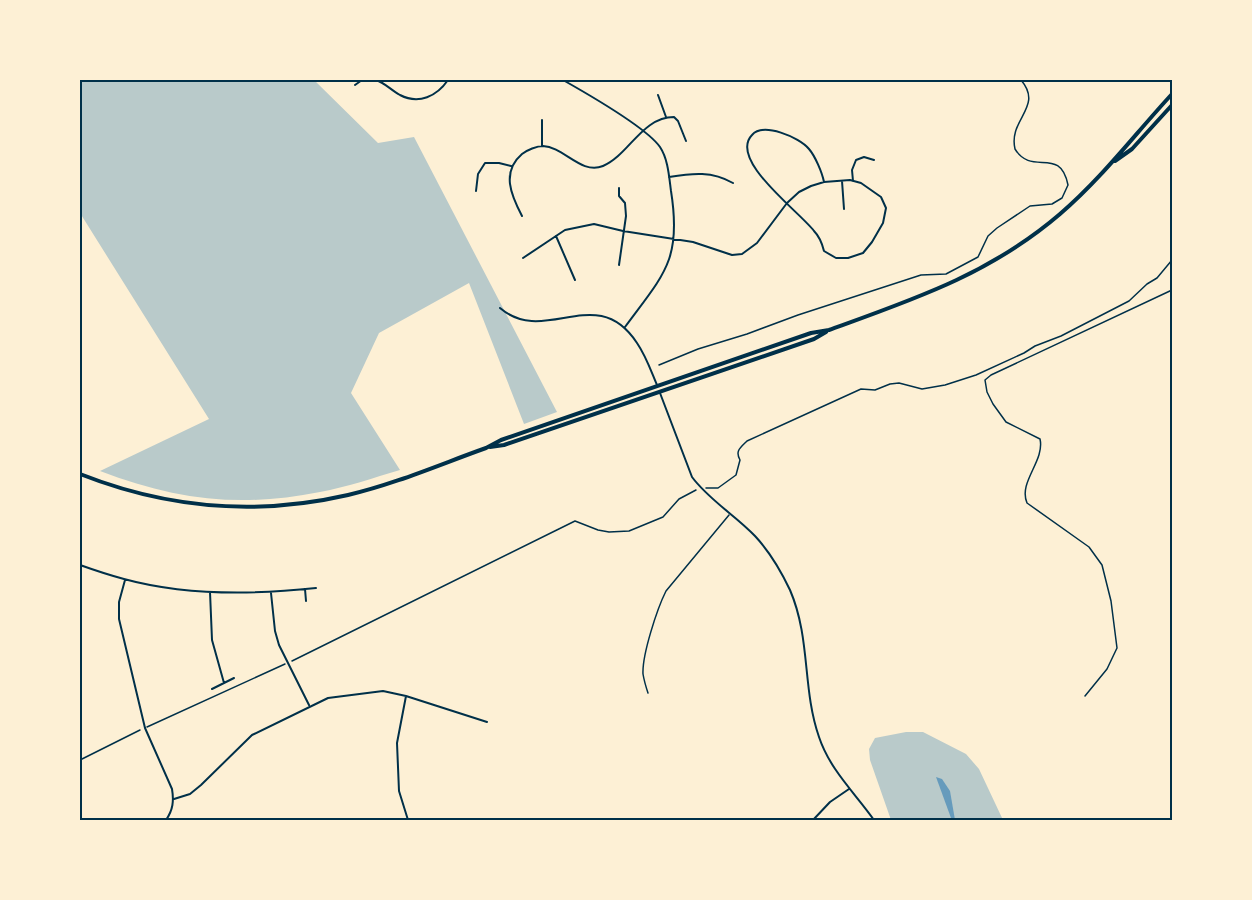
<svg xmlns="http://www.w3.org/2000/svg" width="1252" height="900" viewBox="0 0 1252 900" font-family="'Public Sans',sans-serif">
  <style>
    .green { fill: #b9caca }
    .water { fill: #669bbc }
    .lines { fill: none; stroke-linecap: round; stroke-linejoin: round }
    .path { stroke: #003049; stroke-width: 1.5 }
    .service { stroke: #003049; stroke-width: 1.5 }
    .minor { stroke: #003049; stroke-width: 2 }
    .trunk { stroke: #003049; stroke-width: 4 }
    .neatline { fill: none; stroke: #003049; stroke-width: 2 }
  </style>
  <rect width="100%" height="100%" fill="#fdf0d5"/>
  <path class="green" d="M 80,80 L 314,80 L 378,143 L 414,137 L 557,412 L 524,424 L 469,283 L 379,333 L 351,393 L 400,470 C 373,478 347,487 320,492 C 241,508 175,500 100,471 L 209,419 L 80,213 Z
    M 906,732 L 923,732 L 966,754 L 979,769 L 1003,820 L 891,820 L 870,760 L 869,749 L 875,738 Z"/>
  <path class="water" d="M 936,777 L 942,779 L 950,791 L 955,820 L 951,818 Z"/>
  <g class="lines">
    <path class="path" d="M 659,365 L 698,349 L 747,334 L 798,315 L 921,275 L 946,274 L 978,257 L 988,236 L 997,228 L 1030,206 L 1052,204 L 1062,198 L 1068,185 C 1060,145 1032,177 1015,149 C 1008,119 1044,107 1021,80
      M 706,488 L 718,488 L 736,475 L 740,460 C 735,451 740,448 747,441 L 861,389 L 875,390 L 890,384 L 899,383 L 922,389 L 945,385 L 976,375 L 1024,353 L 1035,346 L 1061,336 L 1129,301 L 1147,284 L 1157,278 L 1172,260
      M 292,661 L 575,521 L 598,530 L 609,532 L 629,531 L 663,517 L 679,499 L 696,490
      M 147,727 L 285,664
      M 80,760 L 140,730"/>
    <path class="service" d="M 648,693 C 646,687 644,680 643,674 C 642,655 657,609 666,591 L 729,515
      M 1085,696 L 1107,669 L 1117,648 L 1111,601 L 1102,565 L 1089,547 L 1027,503 C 1018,482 1045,461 1040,439 L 1006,422 L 993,404 L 987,392 L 985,380 L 991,375 L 1172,290"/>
    <path class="minor" d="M 376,80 C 385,83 391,90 400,95 C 419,105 437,96 448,80
      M 563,80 C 586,93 646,127 660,147 C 668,159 669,176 671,191 C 682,260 664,274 625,327
      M 355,85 L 362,80
      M 658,95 L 666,117
      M 542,120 L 542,146
      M 669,177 C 693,173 712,171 733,183
      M 842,181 L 844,209
      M 853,181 L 852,170 L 856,160 L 864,157 L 874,160
      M 476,191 L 478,174 L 485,163 L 499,163 L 511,166
      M 522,216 C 511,195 501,172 522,154 C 527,150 537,146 543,146 C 564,147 581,175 603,166 C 629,155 642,117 674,117 L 678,121 L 686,141
      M 556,236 L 575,280
      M 523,258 L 565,230 L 594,224 L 623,231 L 693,242 L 732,255 L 742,254 L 757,243 L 787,203 L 799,192 L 811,186 L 824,182 L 850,180 L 861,183 L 881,197 L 886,208 L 883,223 L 872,242 L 863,253 L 848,258 L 836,258 L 824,251 C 822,243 820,237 814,231 C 800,212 728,160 752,135 C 763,122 799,137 809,149 C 815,156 822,172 824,182
      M 619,265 L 626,216 L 625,203 L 619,196 L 619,188
      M 500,308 C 546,347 596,281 637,343 C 646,356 651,371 657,385
      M 660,393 L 692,477 C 709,500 735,515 755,536 C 769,551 781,571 790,590 C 811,639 802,688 819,737 C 830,770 855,793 874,820
      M 80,565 C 94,570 109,575 124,579 C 186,596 252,595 316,588
      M 125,580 L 119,602 L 119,619 L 145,728 L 172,789 C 174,801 173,810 166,820
      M 305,589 L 306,601
      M 210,592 L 212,640 L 224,683
      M 271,593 L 275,631 L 279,645 L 309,705
      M 212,689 L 234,678
      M 406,696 L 397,743 L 399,791 L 408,820
      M 174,799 L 190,794 L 201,785 L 252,735 L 328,698 L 383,691 L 406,696 L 487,722
      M 813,820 L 830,802 L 849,789"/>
    <path class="trunk" d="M 1115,161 L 1132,149 L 1172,105
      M 490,447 L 504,445 L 814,339 L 826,332
      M 80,474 C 166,508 257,516 348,495 C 395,484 441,464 486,448 L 501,440 L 811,333 L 829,330 C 915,299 990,274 1060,214 C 1102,178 1135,134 1172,94"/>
  </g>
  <rect width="1252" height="900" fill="none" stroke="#fdf0d5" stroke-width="162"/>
  <rect x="81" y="81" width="1090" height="738" class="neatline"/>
</svg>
